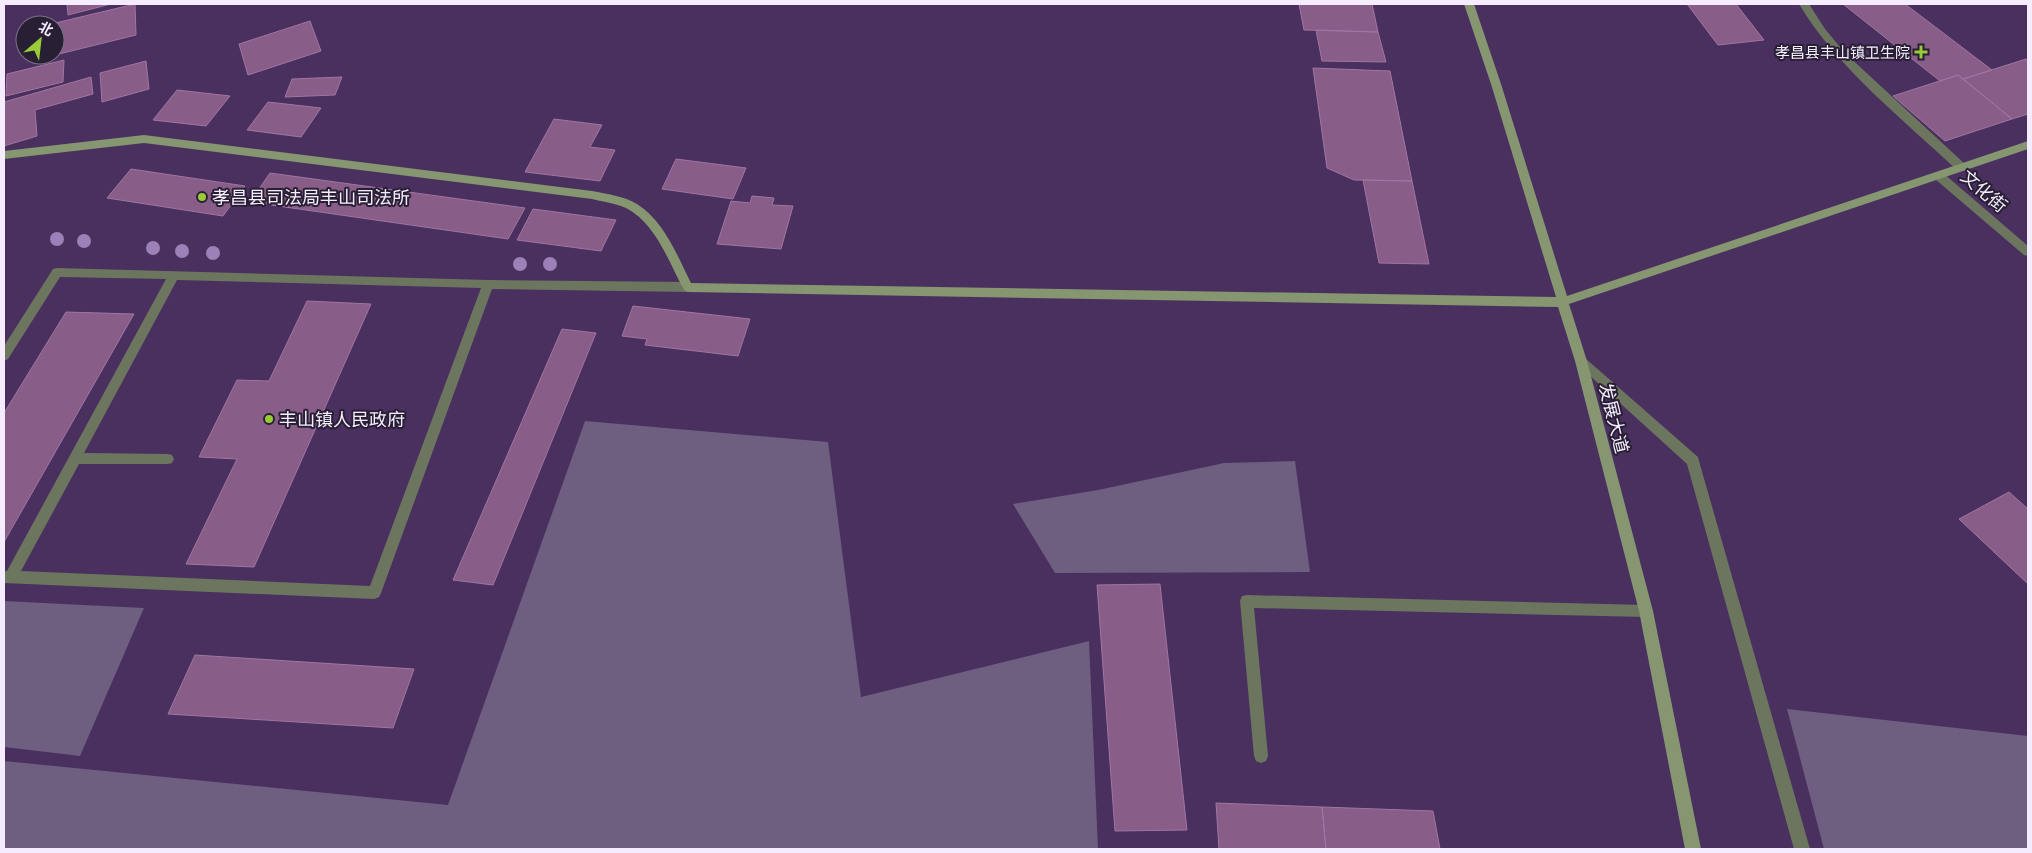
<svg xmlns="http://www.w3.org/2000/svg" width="2032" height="853" viewBox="0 0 2032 853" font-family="'PT Sans Narrow','Noto Sans SC',sans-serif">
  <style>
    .green { fill: #6e5e7f }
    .building { fill: #885d88; stroke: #a275a2 }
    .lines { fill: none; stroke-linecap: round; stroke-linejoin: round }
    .lane { fill: #6c765f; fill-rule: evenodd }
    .street { fill: #6c765f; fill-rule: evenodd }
    .secondary { fill: #859670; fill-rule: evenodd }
    .tree { fill: #9c80b7 }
    .poi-dot { fill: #99cb36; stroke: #291f34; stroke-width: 2 }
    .labels { text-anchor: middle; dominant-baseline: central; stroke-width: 4; stroke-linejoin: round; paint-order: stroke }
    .far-poi-label { font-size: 15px; fill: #f5edff; stroke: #291f34; text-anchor: end }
    .street-label { font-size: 18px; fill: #f5edff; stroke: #291f34 }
    .poi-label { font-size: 18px; fill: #f5edff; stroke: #291f34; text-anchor: start }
  </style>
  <rect width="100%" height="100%" fill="#49305f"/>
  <path class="green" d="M 585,421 L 828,442 L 861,697 L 1089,641 L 1098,849 L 4,849 L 4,761 L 448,805 Z
    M 1295,461 L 1310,572 L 1055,573 L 1013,504 L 1098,490 L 1224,463 Z
    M 4,601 L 144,608 L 80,756 L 4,747 Z
    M 1787,709 L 2028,736 L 2028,849 L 1824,849 Z"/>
  <path class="building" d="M 67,4 L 111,4 L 68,15 Z
    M 135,4 L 136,35 L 55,55 L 55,25 L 47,25 Z
    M 1299,4 L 1372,4 L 1378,32 L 1304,30 Z
    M 1687,4 L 1736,4 L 1764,40 L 1718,45 Z
    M 1843,4 L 1905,4 L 1992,70 L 1963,79 L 1958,75 L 1940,81 Z
    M 310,21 L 321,51 L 248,75 L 239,44 Z
    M 1316,30 L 1378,32 L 1386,62 L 1322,61 Z
    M 2026,59 L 2028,61 L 2028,114 L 2012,119 L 1963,79 Z
    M 64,60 L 63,82 L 6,96 L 7,74 Z
    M 146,61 L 149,89 L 102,102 L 100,73 Z
    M 1313,68 L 1390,71 L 1412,181 L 1354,180 L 1327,168 Z
    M 1958,75 L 1963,79 L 2012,119 L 1945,141 L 1893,96 Z
    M 91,77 L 93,94 L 35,110 L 37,136 L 4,146 L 4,102 Z
    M 342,77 L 335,95 L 285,97 L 292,79 Z
    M 177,90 L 230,96 L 206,126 L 153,120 Z
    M 268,102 L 321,108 L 301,137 L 247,130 Z
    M 554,119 L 602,125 L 590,147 L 615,150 L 600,181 L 525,172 Z
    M 676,159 L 746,168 L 733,199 L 662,189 Z
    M 131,169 L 245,186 L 223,216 L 107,198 Z
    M 270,173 L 525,208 L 508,239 L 250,202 Z
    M 1363,180 L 1412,181 L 1429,264 L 1379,263 Z
    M 752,196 L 774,198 L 772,205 L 793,206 L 781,249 L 717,244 L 731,201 L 750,203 Z
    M 533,209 L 616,220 L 601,251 L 517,240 Z
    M 307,301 L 371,304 L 254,567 L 186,564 L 237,459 L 199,457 L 237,380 L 269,381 Z
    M 633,306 L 750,319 L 738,356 L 645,345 L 647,339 L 622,336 Z
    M 66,312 L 134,314 L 4,542 L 4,413 Z
    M 562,329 L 596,333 L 493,585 L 453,580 Z
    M 2009,492 L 2028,509 L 2028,584 L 1959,519 Z
    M 1160,584 L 1187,830 L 1115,831 L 1097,585 Z
    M 195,655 L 414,669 L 393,728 L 168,714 Z
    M 1216,803 L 1322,807 L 1326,849 L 1219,849 Z
    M 1322,807 L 1433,811 L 1440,849 L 1326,849 Z"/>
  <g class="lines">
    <path class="lane" d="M 1799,4 L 1809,4 L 1825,29 L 1845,53 L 1966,165 L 1967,168 L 1966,171 L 1958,171 C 1904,120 1837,68 1799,4 Z
      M 57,268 L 488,280 L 688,282 L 694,287 L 688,292 L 492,289 L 381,593 L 379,597 L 374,599 L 4,583 L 4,571 L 7,571 L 166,279 L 60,277 L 8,359 L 4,361 L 4,346 L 53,269 ZM 177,280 L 481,288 L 370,586 L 21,571 L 79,464 L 168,464 L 172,463 L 174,459 L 172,455 L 168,454 L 84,453 Z
      M 1581,356 L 1585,358 L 1698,457 L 1699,461 L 1810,849 L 1794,849 L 1687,464 L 1577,364 L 1575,361 L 1577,358 Z
      M 1247,595 L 1646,605 L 1651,606 L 1653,611 L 1651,616 L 1646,617 L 1254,608 L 1268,756 L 1266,761 L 1261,763 L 1256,761 L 1254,756 L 1240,601 L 1242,596 Z"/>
    <path class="street" d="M 1939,172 L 1943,173 L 2028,246 L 2028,256 L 2024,255 L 1935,179 L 1934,176 Z"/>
    <path class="secondary" d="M 1464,4 L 1474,4 L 1501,84 L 1567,296 L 2028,141 L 2028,149 L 1569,304 L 1587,361 L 1653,611 L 1701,849 L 1685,849 L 1639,611 L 1575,361 L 1558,307 L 688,292 L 684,290 C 669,263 656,223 626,208 C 615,203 603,202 592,199 L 144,143 L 4,159 L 4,151 L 144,135 L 592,191 C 607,194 624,196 637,204 C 664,221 677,255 691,283 L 1556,297 L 1491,84 Z"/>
  </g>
  <g class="tree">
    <circle cx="57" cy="239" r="7"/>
    <circle cx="84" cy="241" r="7"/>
    <circle cx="153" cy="248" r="7"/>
    <circle cx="182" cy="251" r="7"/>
    <circle cx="213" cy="253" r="7"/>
    <circle cx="520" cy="264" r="7"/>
    <circle cx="550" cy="264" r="7"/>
  </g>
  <g class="poi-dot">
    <path d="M1918.5 44.5h5v5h5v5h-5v5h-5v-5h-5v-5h5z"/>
    <circle cx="202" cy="197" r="5"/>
    <circle cx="269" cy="419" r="5"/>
  </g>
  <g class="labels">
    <g class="far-poi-label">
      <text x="1910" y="52">孝昌县丰山镇卫生院</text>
    </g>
    <g class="street-label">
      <text transform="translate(1984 191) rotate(40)">文化街</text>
      <text transform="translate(1614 418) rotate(76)">发展大道</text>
    </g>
    <g class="poi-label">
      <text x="212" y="197">孝昌县司法局丰山司法所</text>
      <text x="279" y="419">丰山镇人民政府</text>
    </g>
  </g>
  <rect width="2032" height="853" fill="none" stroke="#f5edff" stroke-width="10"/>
  <g transform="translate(40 40) rotate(28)"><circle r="24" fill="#291f34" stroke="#7b7185"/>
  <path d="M0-4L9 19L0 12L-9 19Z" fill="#99cb36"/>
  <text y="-8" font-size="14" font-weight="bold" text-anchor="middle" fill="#f5edff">北</text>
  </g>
</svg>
